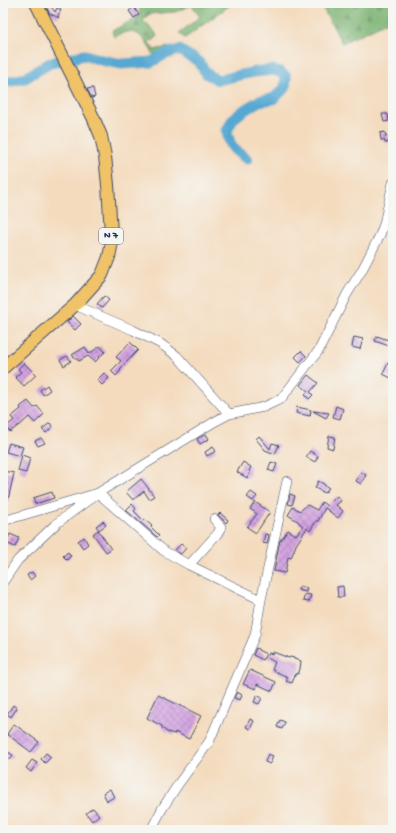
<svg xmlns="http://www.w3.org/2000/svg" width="396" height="833" viewBox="0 0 396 833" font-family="'Gochi Hand',sans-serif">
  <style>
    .forest { fill: url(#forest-firs); stroke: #4a7066 }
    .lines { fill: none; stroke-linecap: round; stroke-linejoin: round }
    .river { stroke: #56a8d1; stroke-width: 11 }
    .building { fill: url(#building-cross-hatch) }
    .minor-casing { stroke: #3c496c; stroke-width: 10 }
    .major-casing { stroke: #3c496c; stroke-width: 14 }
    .minor { stroke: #fff; stroke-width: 9 }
    .major { stroke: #f1c369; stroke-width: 12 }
    .labels { text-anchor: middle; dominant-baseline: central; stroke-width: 3; stroke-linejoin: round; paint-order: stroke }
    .shield { fill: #f6f6f2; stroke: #5d6b8a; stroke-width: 1 }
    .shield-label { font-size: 10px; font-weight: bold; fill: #1b2f5e }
  </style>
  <defs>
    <pattern id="forest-firs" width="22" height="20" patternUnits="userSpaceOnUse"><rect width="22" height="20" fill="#79b26f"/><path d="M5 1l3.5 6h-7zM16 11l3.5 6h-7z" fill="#62915e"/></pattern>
    <pattern id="building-cross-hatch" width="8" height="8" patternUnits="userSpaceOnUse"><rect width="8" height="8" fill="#d3a2e1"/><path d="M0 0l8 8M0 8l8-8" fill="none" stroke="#aa84ba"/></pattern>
  </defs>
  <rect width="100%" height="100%" fill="#f6f6f2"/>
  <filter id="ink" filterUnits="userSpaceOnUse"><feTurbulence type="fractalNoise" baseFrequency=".025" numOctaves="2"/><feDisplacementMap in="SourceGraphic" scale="8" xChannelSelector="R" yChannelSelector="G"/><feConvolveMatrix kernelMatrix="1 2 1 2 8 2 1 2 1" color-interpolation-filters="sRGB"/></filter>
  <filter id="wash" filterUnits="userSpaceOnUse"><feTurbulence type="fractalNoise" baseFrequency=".012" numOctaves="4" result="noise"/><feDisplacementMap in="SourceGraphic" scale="16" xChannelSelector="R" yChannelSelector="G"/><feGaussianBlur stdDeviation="0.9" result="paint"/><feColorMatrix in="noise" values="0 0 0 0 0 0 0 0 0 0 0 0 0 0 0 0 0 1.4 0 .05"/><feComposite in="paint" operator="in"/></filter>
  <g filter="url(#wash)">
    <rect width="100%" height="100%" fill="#f4dbbe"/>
    <path class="forest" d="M 136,3 L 233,3 L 185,38 L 179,33 L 200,17 L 192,5 L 175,12 L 149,14 L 143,21 L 155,32 L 157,37 L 154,40 L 148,41 L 154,50 L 168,47 L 169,51 L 155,57 C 148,46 141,29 126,32 C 122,33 118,35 114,37 L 112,31 L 140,16 L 139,4 Z
      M 320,3 L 393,3 L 393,19 L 342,43 Z"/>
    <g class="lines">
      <path class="river" d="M 3,83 L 25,78 L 50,63 L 70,59 L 79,56 L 85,55 L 101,60 L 122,64 L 151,62 L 166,54 L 179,50 L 198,61 L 207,74 L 218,80 L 254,72 L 272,70 L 280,72 L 286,77 L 285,88 L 273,99 L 259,101 L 243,111 L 233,119 L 227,131 C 230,148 234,150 247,159"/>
    </g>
    <g id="blocks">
      <path class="building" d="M 46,3 L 48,3 L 55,12 L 57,8 L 61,10 L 58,16 L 59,18 L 49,13 L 45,4 Z
        M 134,7 L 139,15 L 134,18 L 129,11 Z
        M 93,88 L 95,97 L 92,98 L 87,89 Z
        M 382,114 L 388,114 L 389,121 L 384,122 Z
        M 385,132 L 386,137 L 389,136 L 390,142 L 385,143 L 384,140 L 381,140 L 380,133 Z
        M 104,296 L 109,300 L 102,308 L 97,304 Z
        M 73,316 L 81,324 L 75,330 L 67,322 Z
        M 377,336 L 391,341 L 389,346 L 375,341 Z
        M 354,337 L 363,339 L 360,349 L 352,347 Z
        M 130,342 L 138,350 L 120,369 L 121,370 L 116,376 L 111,371 L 121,361 L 116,357 Z
        M 100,346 L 105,352 L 99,357 L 100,357 L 95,362 L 88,356 L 79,361 L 72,355 L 85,347 L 89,354 Z
        M 301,351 L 306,356 L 300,362 L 295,357 Z
        M 67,356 L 71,361 L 64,366 L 60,360 Z
        M 24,363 L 36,375 L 24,386 L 15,377 L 21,372 L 18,369 Z
        M 388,363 L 393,365 L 393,379 L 383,374 Z
        M 104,373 L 109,378 L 102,385 L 97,380 Z
        M 308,375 L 318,383 L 310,392 L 313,395 L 309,399 L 305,395 L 308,391 L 300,385 Z
        M 47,385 L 50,390 L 43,395 L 40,390 Z
        M 28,401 L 34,408 L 37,406 L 44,414 L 35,423 L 29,417 L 19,426 L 19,425 L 10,432 L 6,427 L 14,420 L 11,417 L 21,409 L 20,407 Z
        M 336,406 L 343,409 L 340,419 L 333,417 Z
        M 297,407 L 311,410 L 310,416 L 296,413 Z
        M 313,411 L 314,411 L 329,413 L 326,418 Z
        M 50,423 L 53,427 L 46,433 L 42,429 Z
        M 206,434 L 209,439 L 200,444 L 197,439 Z
        M 259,436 L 270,449 L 272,443 L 279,445 L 275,454 L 265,450 L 256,439 Z
        M 329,436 L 335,437 L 333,449 L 327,447 Z
        M 41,438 L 45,443 L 38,446 L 35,441 Z
        M 9,443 L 23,447 L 20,456 L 6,452 Z
        M 213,447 L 216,451 L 207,456 L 205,452 Z
        M 310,451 L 318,456 L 315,462 L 306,457 Z
        M 22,455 L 30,458 L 26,473 L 18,471 Z
        M 243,462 L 251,467 L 249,471 L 251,472 L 247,478 L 237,472 Z
        M 271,462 L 277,464 L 274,472 L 268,470 Z
        M 3,471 L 14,473 L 8,500 L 3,499 Z
        M 361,472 L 366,475 L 361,484 L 356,481 Z
        M 141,479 L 146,485 L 154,496 L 149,499 L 144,491 L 133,500 L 126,492 Z
        M 318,481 L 324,484 L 324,485 L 329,488 L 325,493 L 315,488 Z
        M 52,492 L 54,498 L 35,504 L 33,498 Z
        M 251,492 L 257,496 L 253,501 L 247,497 Z
        M 290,494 L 295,496 L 292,505 L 288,504 Z
        M 337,496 L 341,501 L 336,505 L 343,511 L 338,518 L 325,508 L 318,521 L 316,521 L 310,531 L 307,528 L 296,545 L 291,558 L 288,557 L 285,573 L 274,571 L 280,540 L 281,540 L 288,530 L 296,535 L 303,526 L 299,523 L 299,522 L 288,515 L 293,507 L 300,511 L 307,505 L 317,510 L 322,502 L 327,506 Z
        M 255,502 L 270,512 L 256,533 L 247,527 L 257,514 L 250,509 Z
        M 132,504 L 136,509 L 134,511 L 143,520 L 144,519 L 152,526 L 151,527 L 159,535 L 157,537 L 126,510 Z
        M 220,513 L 228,520 L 226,523 L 218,515 Z
        M 103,521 L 106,525 L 99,530 L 96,526 Z
        M 98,530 L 111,549 L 106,552 L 93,534 Z
        M 10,534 L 19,538 L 15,547 L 6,543 Z
        M 265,534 L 269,535 L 267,544 L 263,543 Z
        M 84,537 L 88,544 L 83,548 L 78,541 Z
        M 181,544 L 186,548 L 181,554 L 175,550 Z
        M 68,552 L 71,556 L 67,560 L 63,556 Z
        M 32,572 L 35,576 L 30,580 L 27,575 Z
        M 300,586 L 307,588 L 306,592 L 298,590 Z
        M 343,586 L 344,597 L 338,597 L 337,587 Z
        M 305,594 L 311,595 L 309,602 L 303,601 Z
        M 256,648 L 258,649 L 258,650 L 266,654 L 263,660 L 253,655 Z
        M 273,652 L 289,658 L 290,657 L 294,658 L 294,659 L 301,661 L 300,669 L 298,674 L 296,673 L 292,683 L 286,681 L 288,677 L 272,670 L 275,662 L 267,658 L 269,653 L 273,654 Z
        M 250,670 L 276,682 L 272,691 L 257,684 L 256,689 L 243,684 Z
        M 237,692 L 242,695 L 240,700 L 234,698 Z
        M 158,695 L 201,716 L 189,739 L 175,732 L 175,734 L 167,732 L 162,728 L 162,726 L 147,718 Z
        M 257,695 L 262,698 L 259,704 L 254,702 Z
        M 13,705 L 17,708 L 11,717 L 7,714 Z
        M 250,719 L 254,721 L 250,729 L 246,727 Z
        M 280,720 L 285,722 L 282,729 L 277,727 Z
        M 14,724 L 39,742 L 31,752 L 7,734 Z
        M 3,749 L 13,755 L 10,759 L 3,755 Z
        M 46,753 L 51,757 L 45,763 L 41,759 Z
        M 268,754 L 273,756 L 270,764 L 265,762 Z
        M 32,760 L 37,763 L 31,772 L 26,768 Z
        M 110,789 L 114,797 L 107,801 L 103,793 Z
        M 93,808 L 99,815 L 92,821 L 86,813 Z"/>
    </g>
  </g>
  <g filter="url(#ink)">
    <use href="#blocks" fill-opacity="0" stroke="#3c496c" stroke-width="1"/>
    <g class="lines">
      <defs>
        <path id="minor" d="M 75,305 L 133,330 L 161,344 L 177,356 L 229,414
          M 3,521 L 98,493 L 164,551 L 189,565 L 261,600
          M 189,565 L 218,533 L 221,527 L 214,519
          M 3,582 L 18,560 L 57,523 L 98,493 L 214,422 L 229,414 L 264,407 L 281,399 L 319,350 L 347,294 L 362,270 L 380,235 L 384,224 L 393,183
          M 151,830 L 162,809 L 179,783 L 209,742 L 255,635 L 261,600 L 287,481"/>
        <path id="major" d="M 3,368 L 75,305 L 102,275 L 109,257 L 112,242 L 111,233 L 108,185 L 105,156 L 101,136 L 93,117 L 36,3"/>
      </defs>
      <use href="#minor" class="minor-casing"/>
      <use href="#major" class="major-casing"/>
      <use href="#minor" class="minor"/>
      <use href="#major" class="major"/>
    </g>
  </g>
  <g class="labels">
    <rect class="shield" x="99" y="228" width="24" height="16" rx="3"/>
    <g class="shield-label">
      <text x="111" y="236">N 7</text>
    </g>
  </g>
  <rect width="396" height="833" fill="none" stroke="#f6f6f2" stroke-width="16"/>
</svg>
